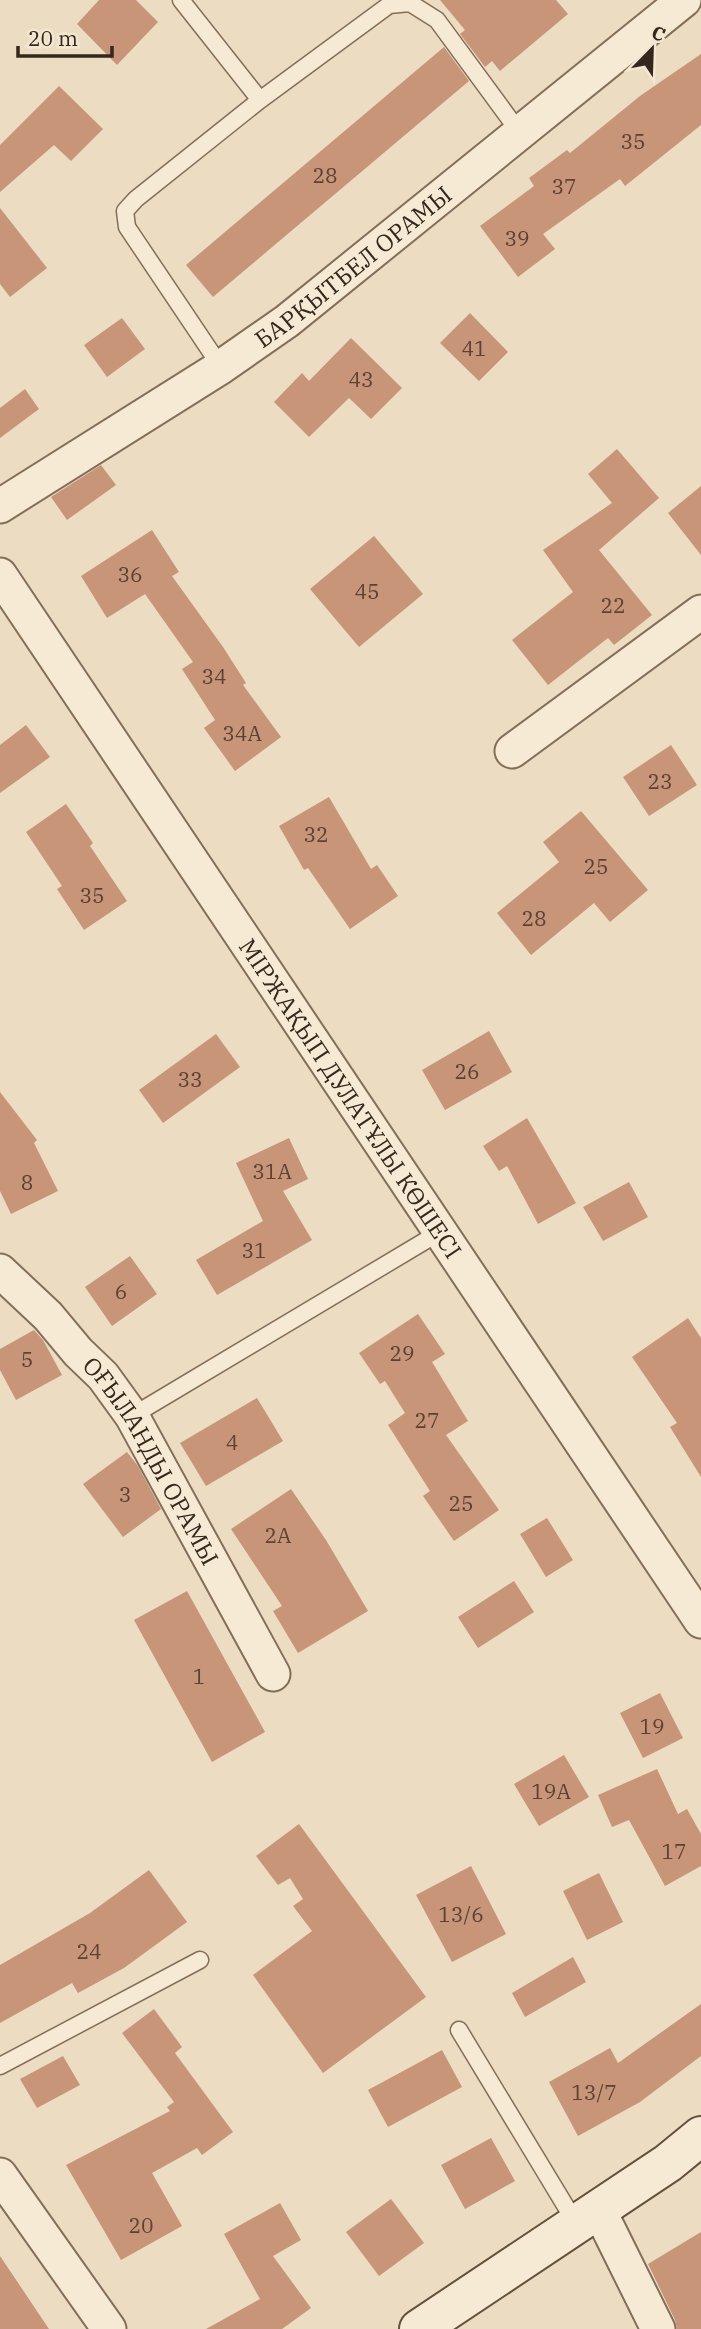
<svg xmlns="http://www.w3.org/2000/svg" width="701" height="2329" viewBox="0 0 701 2329" font-family="'IBM Plex Serif',serif">
  <style>
    .building { fill: #c89579 }
    .lines { fill: none; stroke-linecap: round; stroke-linejoin: round }
    .lane-casing { stroke: #846e5a; stroke-width: 19 }
    .street-casing { stroke: #846e5a; stroke-width: 37 }
    .secondary-casing { stroke: #664f3d; stroke-width: 42 }
    .lane { stroke: #f7ead4; stroke-width: 16 }
    .street { stroke: #f7ead4; stroke-width: 33 }
    .secondary { stroke: #f7ead4; stroke-width: 38 }
    .labels { text-anchor: middle; dominant-baseline: central; stroke-width: 6; stroke-linejoin: round; paint-order: stroke }
    .number-label { font-size: 21px; fill: #5a4234 }
    .street-label { font-size: 24px; fill: #35271d; stroke: #f3e7d1 }
  </style>
  <rect width="100%" height="100%" fill="#ebdcc2"/>
  <path class="building" d="M 99,0 L 136,0 L 158,22 L 117,65 L 77,24 Z
    M 440,0 L 556,0 L 568,14 L 500,71 L 492,61 L 485,67 L 460,34 L 465,30 Z
    M 444,47 L 469,81 L 213,297 L 186,265 Z
    M 701,54 L 701,125 L 625,186 L 620,179 L 543,234 L 555,249 L 518,277 L 480,226 L 534,186 L 529,178 L 567,150 L 570,153 L 640,96 Z
    M 59,86 L 103,129 L 71,161 L 54,145 L 0,192 L 0,145 Z
    M 0,208 L 47,268 L 10,297 L 0,284 Z
    M 470,313 L 508,352 L 479,381 L 440,343 Z
    M 122,318 L 145,349 L 107,377 L 84,345 Z
    M 351,338 L 402,388 L 371,419 L 349,398 L 309,437 L 274,402 L 302,373 L 309,381 Z
    M 25,389 L 39,409 L 0,438 L 0,408 Z
    M 617,449 L 659,498 L 599,550 L 652,615 L 614,645 L 608,638 L 548,685 L 512,640 L 573,592 L 543,550 L 612,503 L 588,474 Z
    M 101,465 L 116,485 L 67,520 L 51,497 Z
    M 701,486 L 701,555 L 668,513 Z
    M 152,530 L 179,572 L 172,576 L 223,647 L 246,683 L 243,685 L 281,737 L 235,771 L 204,728 L 215,720 L 182,669 L 193,662 L 145,594 L 107,618 L 81,576 Z
    M 374,536 L 423,594 L 359,647 L 310,589 Z
    M 26,725 L 50,757 L 0,793 L 0,745 Z
    M 671,745 L 697,785 L 649,816 L 623,777 Z
    M 329,797 L 371,869 L 377,865 L 398,896 L 350,929 L 308,868 L 304,870 L 279,826 Z
    M 66,804 L 93,843 L 90,846 L 127,901 L 84,930 L 57,889 L 62,886 L 26,832 Z
    M 581,811 L 648,890 L 610,922 L 594,903 L 531,955 L 497,913 L 559,862 L 543,842 Z
    M 489,1031 L 512,1072 L 445,1110 L 422,1070 Z
    M 216,1034 L 240,1067 L 163,1123 L 139,1090 Z
    M 0,1092 L 37,1140 L 34,1143 L 58,1191 L 11,1214 L 0,1191 Z
    M 527,1118 L 576,1203 L 538,1224 L 507,1166 L 499,1171 L 483,1146 Z
    M 289,1138 L 308,1179 L 283,1191 L 312,1240 L 217,1295 L 196,1260 L 263,1221 L 236,1163 Z
    M 629,1182 L 648,1217 L 603,1241 L 583,1207 Z
    M 130,1256 L 157,1294 L 112,1326 L 85,1287 Z
    M 418,1314 L 445,1354 L 432,1362 L 468,1421 L 446,1435 L 499,1510 L 454,1541 L 423,1496 L 430,1491 L 388,1425 L 405,1413 L 385,1381 L 380,1384 L 359,1353 Z
    M 688,1318 L 701,1338 L 701,1477 L 670,1427 L 677,1423 L 632,1357 Z
    M 34,1330 L 43,1340 L 62,1375 L 16,1400 L 0,1370 L 0,1349 Z
    M 257,1398 L 283,1441 L 206,1486 L 180,1443 Z
    M 127,1452 L 138,1466 L 161,1509 L 123,1537 L 83,1484 Z
    M 291,1489 L 326,1540 L 368,1611 L 298,1653 L 273,1611 L 282,1606 L 231,1529 Z
    M 547,1518 L 573,1560 L 546,1577 L 520,1534 Z
    M 514,1581 L 534,1612 L 478,1648 L 458,1617 Z
    M 187,1591 L 265,1732 L 212,1762 L 134,1620 Z
    M 660,1693 L 683,1738 L 643,1758 L 620,1713 Z
    M 564,1755 L 589,1797 L 539,1826 L 514,1784 Z
    M 657,1769 L 678,1814 L 687,1809 L 701,1834 L 701,1866 L 665,1886 L 629,1820 L 612,1827 L 598,1795 Z
    M 299,1824 L 426,1997 L 323,2073 L 253,1975 L 312,1931 L 293,1906 L 303,1899 L 290,1878 L 278,1885 L 256,1856 Z
    M 471,1866 L 506,1934 L 452,1962 L 416,1895 Z
    M 149,1870 L 187,1922 L 124,1968 L 78,1993 L 72,1983 L 0,2023 L 0,1965 L 90,1913 Z
    M 599,1873 L 623,1922 L 587,1940 L 563,1891 Z
    M 573,1957 L 586,1982 L 525,2017 L 512,1993 Z
    M 701,2004 L 701,2056 L 640,2102 L 578,2136 L 549,2082 L 610,2048 L 618,2063 Z
    M 154,2009 L 182,2047 L 175,2053 L 233,2132 L 202,2155 L 197,2148 L 152,2173 L 182,2226 L 121,2260 L 66,2165 L 170,2111 L 167,2107 L 174,2102 L 122,2033 Z
    M 442,2050 L 462,2087 L 388,2127 L 368,2090 Z
    M 63,2056 L 80,2085 L 37,2108 L 20,2079 Z
    M 491,2138 L 515,2181 L 465,2209 L 441,2165 Z
    M 391,2199 L 424,2243 L 379,2276 L 346,2232 Z
    M 280,2203 L 301,2240 L 273,2256 L 311,2308 L 282,2329 L 206,2329 L 260,2299 L 224,2234 Z
    M 701,2232 L 701,2329 L 677,2329 L 675,2320 L 648,2264 Z
    M 0,2256 L 49,2329 L 0,2329 Z"/>
  <g class="lines">
    <defs>
      <path id="lane" d="M 181,0 L 260,100 L 136,199 L 125,211 L 127,227 L 221,367
        M 260,100 L 389,5 L 410,3 L 437,20 L 520,133
        M 132,1416 L 440,1232
        M 459,2030 L 577,2225
        M 0,2066 L 200,1960"/>
      <g id="street">
        <path id="s1" d="M 0,506 L 221,367 L 287,321 L 684,0"/>
        <path id="s2" d="M 0,575 L 701,1621"/>
        <path d="M 512,751 L 701,612"/>
        <path id="s3" d="M 0,1271 L 48,1316 L 78,1352 L 103,1376 L 132,1416 L 273,1674"/>
        <path d="M 0,2175 L 109,2329"/>
        <path d="M 599,2210 L 658,2329"/>
      </g>
      <path id="secondary" d="M 419,2329 L 668,2163 L 701,2136"/>
    </defs>
    <use href="#lane" class="lane-casing"/>
    <use href="#street" class="street-casing"/>
    <use href="#secondary" class="secondary-casing"/>
    <use href="#lane" class="lane"/>
    <use href="#street" class="street"/>
    <use href="#secondary" class="secondary"/>
  </g>
  <g class="labels">
    <g class="number-label">
      <text x="633" y="141">35</text>
      <text x="325" y="175">28</text>
      <text x="564" y="186">37</text>
      <text x="517" y="238">39</text>
      <text x="474" y="348">41</text>
      <text x="361" y="379">43</text>
      <text x="130" y="574">36</text>
      <text x="367" y="591">45</text>
      <text x="613" y="605">22</text>
      <text x="214" y="676">34</text>
      <text x="242" y="733">34А</text>
      <text x="660" y="781">23</text>
      <text x="316" y="834">32</text>
      <text x="596" y="866">25</text>
      <text x="92" y="895">35</text>
      <text x="534" y="918">28</text>
      <text x="467" y="1071">26</text>
      <text x="190" y="1079">33</text>
      <text x="272" y="1171">31А</text>
      <text x="27" y="1182">8</text>
      <text x="254" y="1250">31</text>
      <text x="121" y="1291">6</text>
      <text x="402" y="1353">29</text>
      <text x="27" y="1359">5</text>
      <text x="427" y="1420">27</text>
      <text x="232" y="1442">4</text>
      <text x="125" y="1494">3</text>
      <text x="461" y="1503">25</text>
      <text x="278" y="1535">2А</text>
      <text x="199" y="1676">1</text>
      <text x="652" y="1726">19</text>
      <text x="551" y="1791">19А</text>
      <text x="674" y="1851">17</text>
      <text x="461" y="1914">13/6</text>
      <text x="89" y="1951">24</text>
      <text x="594" y="2092">13/7</text>
      <text x="141" y="2225">20</text>
    </g>
    <g class="street-label">
      <text stroke="none"><textPath href="#s1" startOffset="427">БАРҚЫТБЕЛ ОРАМЫ</textPath></text>
      <text stroke="none"><textPath href="#s2" startOffset="630">МІРЖАҚЫП ДУЛАТҰЛЫ КӨШЕСІ</textPath></text>
      <text stroke="none"><textPath href="#s3" startOffset="245">ОҒЫЛАНДЫ ОРАМЫ</textPath></text>
    </g>
  </g>
  <g transform="translate(652 49) rotate(23)" stroke="#f3e7d1" stroke-width="5" paint-order="stroke">
  <path d="M0-5L12 26L0 18L-12 26Z" fill="#35271d"/>
  <text y="-10" font-size="19" font-weight="bold" text-anchor="middle" fill="#35271d">С</text>
  </g>
  <path d="M18 46v10h94v-10" fill="none" stroke="#35271d" stroke-width="3.5"/>
  <text x="28" y="46" font-size="21" fill="#35271d" stroke="#f3e7d1" stroke-width="5" paint-order="stroke">20 m</text>
</svg>
